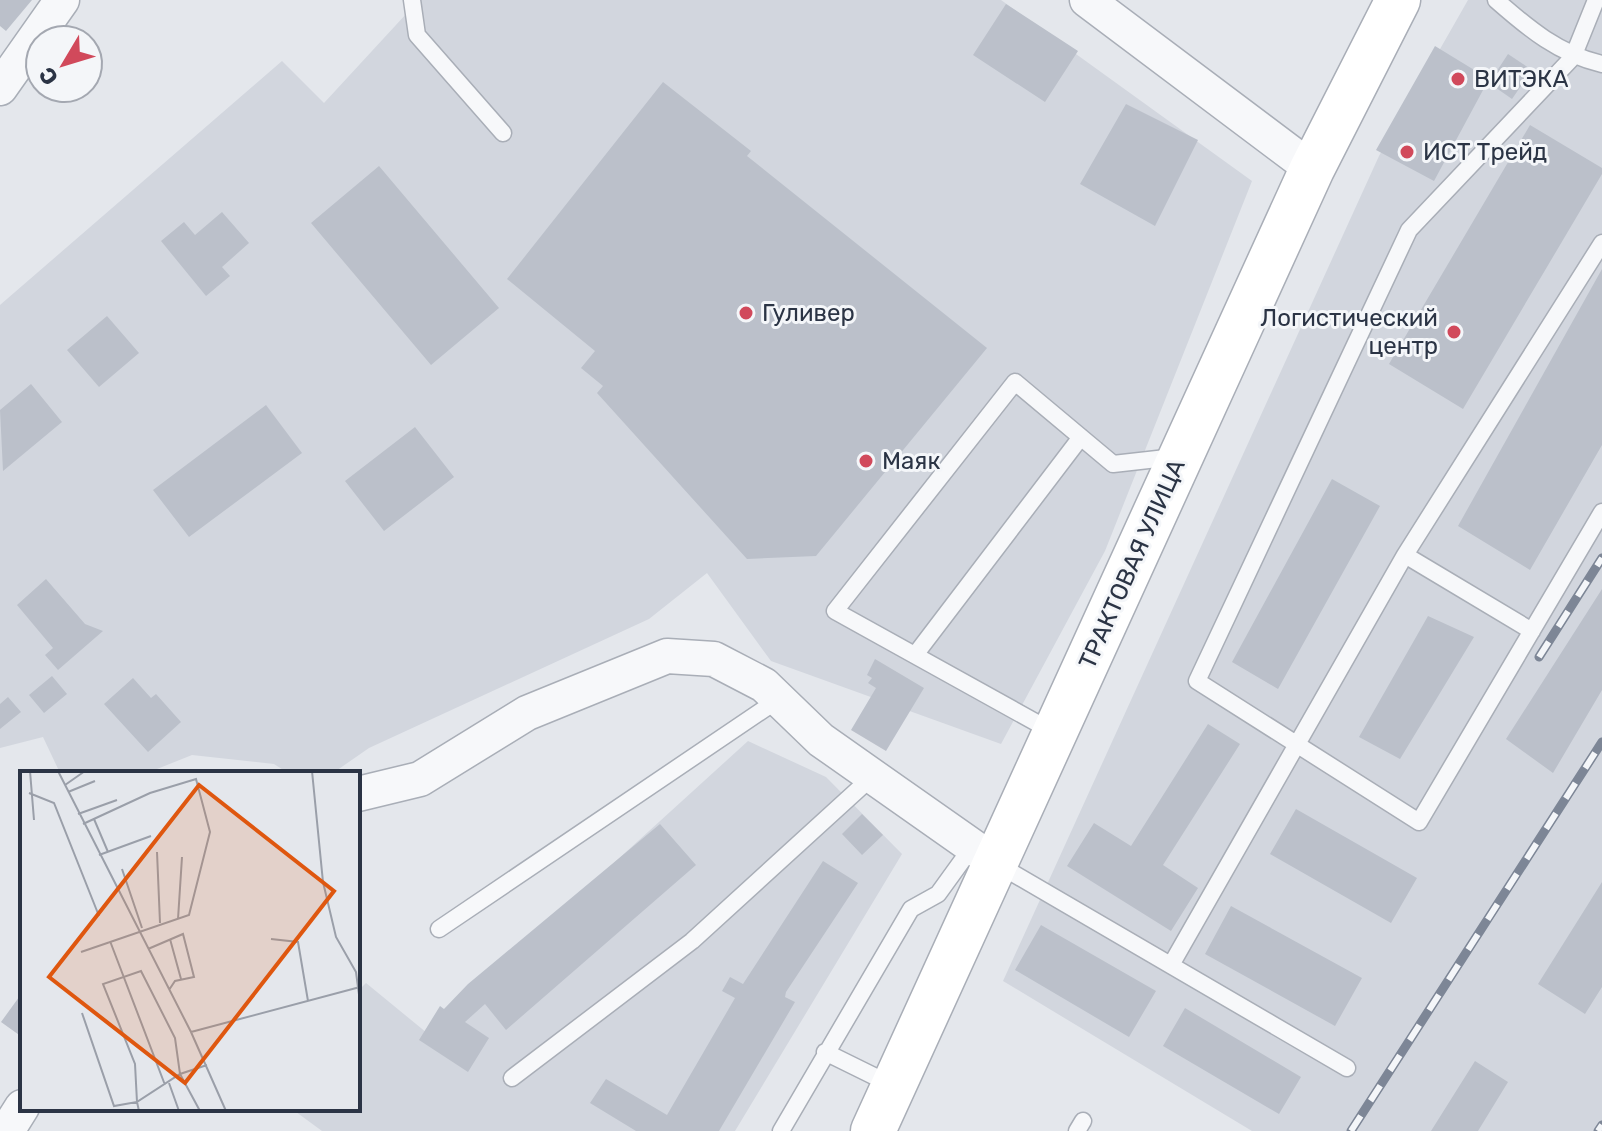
<svg xmlns="http://www.w3.org/2000/svg" width="1602" height="1131" viewBox="0 0 1602 1131" font-family="Rubik,sans-serif">
  <style>
    .built { fill: #d2d6de }
    .building { fill: #bbc0ca }
    .lines { fill: none; stroke-linecap: round; stroke-linejoin: round }
    .service-casing { stroke: #a9aeb7; stroke-width: 19 }
    .minor-casing { stroke: #a9aeb7; stroke-width: 37 }
    .secondary-casing { stroke: #a9aeb7; stroke-width: 47 }
    .service { stroke: #f7f8fa; stroke-width: 16 }
    .minor { stroke: #f7f8fa; stroke-width: 34 }
    .secondary { stroke: #fff; stroke-width: 44 }
    .rail-casing { stroke: #7d8696; stroke-width: 9 }
    .rail { stroke: #f4f6f9; stroke-width: 6; stroke-dasharray: 18; stroke-linecap: butt }
    .poi-dot { fill: #d1495b; stroke: #f4f6f9; stroke-width: 3 }
    .labels { text-anchor: middle; dominant-baseline: central; stroke-width: 6; stroke-linejoin: round; paint-order: stroke }
    .poi-label { font-size: 24px; fill: #2b3445; stroke: #f4f6f9; text-anchor: start }
    .street-label { font-size: 24px; fill: #2b3445; stroke: #f4f6f9 }
    .inset-road { fill: none; stroke: #9a9fa9; stroke-width: 2 }
    .view { fill: #df570f; fill-opacity: 0.15; stroke: #df570f; stroke-width: 4 }
    .inset-edge { fill: none; stroke: #2b3445; stroke-width: 4 }
  </style>
  <rect width="100%" height="100%" fill="#e4e7ec"/>
  <path class="built" d="M 419,0 L 1001,0 L 1252,181 L 1105,551 L 1001,744 L 771,661 L 707,573 L 649,619 L 369,748 L 333,773 L 288,773 L 274,764 L 192,755 L 147,773 L 60,773 L 43,737 L 0,748 L 0,305 L 282,61 L 324,103 Z
    M 1468,0 L 1602,0 L 1602,1131 L 1252,1131 L 1003,981 L 1379,156 Z
    M 748,741 L 826,777 L 902,854 L 735,1131 L 322,1131 L 292,1109 L 358,1109 L 358,991 L 366,983 L 427,1033 Z"/>
  <path class="building" d="M 0,0 L 32,0 L 6,31 L 0,26 Z
    M 1006,4 L 1078,51 L 1045,102 L 973,55 Z
    M 1435,46 L 1489,79 L 1434,181 L 1376,150 Z
    M 1508,54 L 1532,70 L 1512,99 L 1489,83 Z
    M 663,82 L 751,151 L 747,156 L 987,348 L 816,556 L 747,559 L 597,393 L 603,386 L 581,368 L 595,351 L 507,279 Z
    M 1126,104 L 1198,140 L 1155,226 L 1080,184 Z
    M 1530,125 L 1602,168 L 1602,174 L 1463,409 L 1389,364 Z
    M 379,166 L 499,308 L 431,365 L 311,223 Z
    M 222,212 L 249,243 L 222,267 L 230,276 L 206,296 L 161,241 L 184,222 L 195,235 Z
    M 1602,269 L 1602,445 L 1530,570 L 1458,526 Z
    M 107,316 L 139,353 L 99,387 L 67,350 Z
    M 31,384 L 62,422 L 3,471 L 0,410 Z
    M 266,405 L 302,453 L 189,537 L 153,490 Z
    M 415,427 L 454,477 L 384,531 L 345,481 Z
    M 1332,479 L 1380,506 L 1278,689 L 1232,662 Z
    M 46,579 L 85,624 L 103,631 L 58,670 L 45,655 L 53,648 L 17,605 Z
    M 1602,589 L 1602,690 L 1553,773 L 1506,739 Z
    M 1428,616 L 1474,637 L 1400,759 L 1359,737 Z
    M 875,659 L 924,688 L 886,751 L 851,730 L 876,688 L 868,683 L 872,678 L 867,675 Z
    M 52,676 L 67,694 L 44,713 L 29,695 Z
    M 133,678 L 151,698 L 156,694 L 181,722 L 148,752 L 104,704 Z
    M 8,697 L 21,712 L 0,729 L 0,704 Z
    M 1208,724 L 1240,744 L 1163,865 L 1198,888 L 1171,931 L 1067,866 L 1094,823 L 1131,846 Z
    M 1296,809 L 1417,878 L 1391,923 L 1270,854 Z
    M 862,814 L 883,835 L 862,855 L 842,834 Z
    M 660,824 L 696,865 L 506,1030 L 485,1004 L 465,1022 L 489,1038 L 468,1072 L 419,1040 L 440,1006 L 444,1009 L 468,984 Z
    M 823,861 L 858,883 L 786,992 L 785,997 L 795,1002 L 719,1131 L 636,1131 L 590,1103 L 606,1079 L 667,1115 L 735,998 L 722,991 L 730,977 L 743,984 Z
    M 1602,882 L 1602,987 L 1585,1014 L 1538,984 Z
    M 1231,906 L 1362,978 L 1335,1026 L 1205,954 Z
    M 1041,925 L 1156,991 L 1129,1037 L 1015,970 Z
    M 22,993 L 22,1037 L 1,1022 Z
    M 1185,1008 L 1301,1077 L 1279,1114 L 1163,1046 Z
    M 1475,1061 L 1508,1082 L 1478,1131 L 1431,1131 Z"/>
  <g class="lines">
    <defs>
      <path id="service" d="M 412,0 L 417,35 L 503,133
        M 1496,0 C 1529,29 1559,54 1602,64
        M 1596,0 L 1573,57 L 1409,230 L 1197,681 L 1419,822 L 1602,512
        M 1405,555 L 1532,631
        M 915,655 L 1081,437
        M 1055,733 L 835,611 L 1015,382 L 1113,464 L 1175,457
        M 997,864 L 1347,1068
        M 439,929 L 779,699
        M 1171,965 L 1405,555 L 1602,243
        M 825,1052 L 892,1085
        M 512,1078 L 692,941 L 873,776
        M 781,1131 L 911,909 L 938,894 L 972,847
        M 1077,1131 L 1083,1121"/>
      <path id="minor" d="M 1087,0 L 1312,169
        M 0,88 L 62,0
        M 358,794 L 420,779 L 527,713 L 667,656 L 714,659 L 764,685 L 821,740 L 996,863
        M 7,1131 L 22,1107"/>
      <path id="secondary" d="M 873,1131 L 1312,169 L 1398,0"/>
    </defs>
    <use href="#service" class="service-casing"/>
    <use href="#minor" class="minor-casing"/>
    <use href="#secondary" class="secondary-casing"/>
    <use href="#service" class="service"/>
    <use href="#minor" class="minor"/>
    <use href="#secondary" class="secondary"/>
    <defs>
      <path id="rail" d="M 1539,657 L 1602,558
        M 1351,1131 L 1602,742
        M 1598,1131 L 1602,1125"/>
    </defs>
    <use href="#rail" class="rail-casing"/>
    <use href="#rail" class="rail"/>
  </g>
  <g class="poi-dot">
    <circle cx="1458" cy="79" r="8"/>
    <circle cx="1407" cy="152" r="8"/>
    <circle cx="746" cy="313" r="8"/>
    <circle cx="1454" cy="332" r="8"/>
    <circle cx="866" cy="461" r="8"/>
  </g>
  <g class="labels">
    <g class="poi-label">
      <text x="1474" y="79">ВИТЭКА</text>
      <text x="1423" y="152">ИСТ Трейд</text>
      <text x="762" y="313">Гуливер</text>
      <text x="1438" y="318" text-anchor="end">Логистический<tspan x="1438" dy="28">центр</tspan></text>
      <text x="882" y="461">Маяк</text>
    </g>
    <g class="street-label">
      <text transform="translate(1132 564) rotate(-66)">ТРАКТОВАЯ УЛИЦА</text>
    </g>
  </g>
  <g transform="translate(20 771)">
    <rect width="340" height="340" fill="#e4e7ec"/>
    <path class="inset-road" d="M 10,0 L 14,49M 38,0 L 171,261 L 206,340M 292,0 L 303,111 L 316,166 L 336,201 L 340,231M 45,14 L 65,0M 48,21 L 75,10M 9,22 L 34,32 L 79,145M 58,43 L 97,29M 74,48 L 88,81M 137,81 L 140,152M 79,84 L 131,65M 102,98 L 122,157M 158,148 L 162,86M 150,168 L 161,208M 251,168 L 278,171 L 288,230M 90,170 L 145,314M 128,178 L 163,163 L 174,206 L 155,210 L 149,219M 61,181 L 169,144 L 190,61 L 176,8 L 130,22 L 63,53M 62,242 L 94,335 L 117,331 L 115,293 L 83,213 L 121,200 L 155,267 L 160,303 L 180,340M 171,261 L 340,216M 149,312 L 159,340M 119,340 L 117,331 L 160,303 L 187,294"/>
    <path class="view" d="M 179,14 L 314,120 L 165,312 L 29,206 Z"/>
    <rect width="340" height="340" class="inset-edge"/>
  </g>
  <g transform="translate(64 64) rotate(232)"><circle r="38" fill="#f4f6f9" stroke="#a4a8b1" stroke-width="2"/>
  <path d="M0-6L14 30L0 20L-14 30Z" fill="#d1495b"/>
  <text y="-12" font-size="22" font-weight="bold" text-anchor="middle" fill="#2b3445">С</text>
  </g>
</svg>
